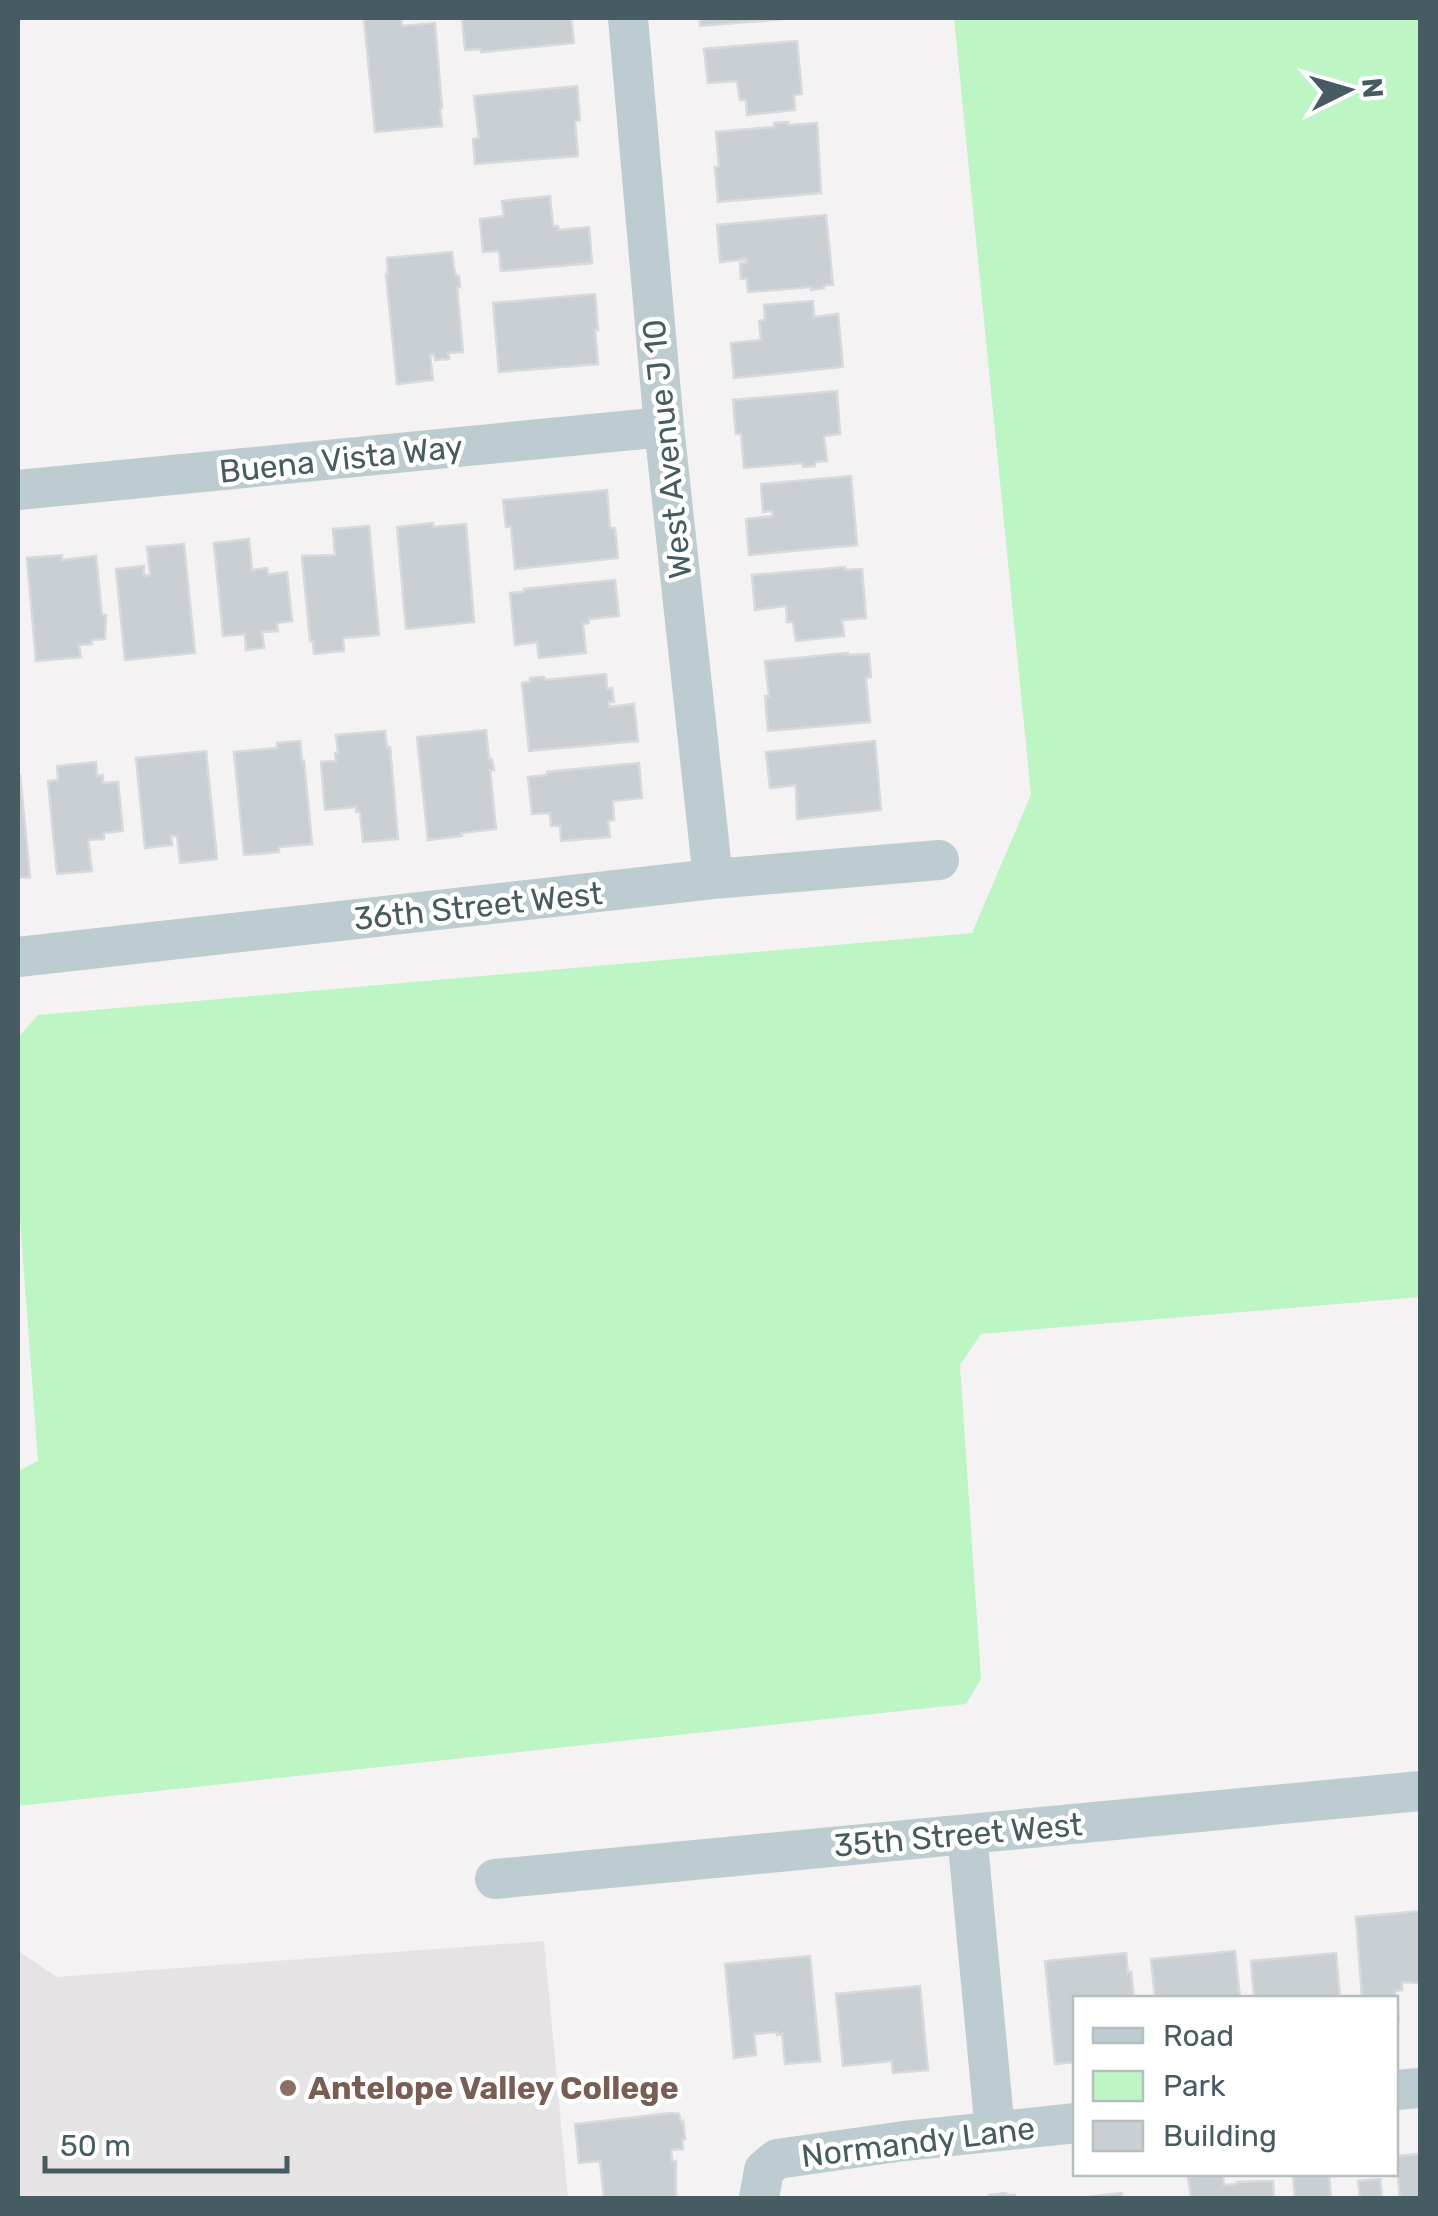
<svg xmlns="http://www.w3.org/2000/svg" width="1438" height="2216" viewBox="0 0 1438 2216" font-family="Rubik,sans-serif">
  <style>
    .education { fill: #e6e3e5 }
    .green { fill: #bef5c5 }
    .building { fill: #c9cfd2; stroke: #d6dade; stroke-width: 2.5 }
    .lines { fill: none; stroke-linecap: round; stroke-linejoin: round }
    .street { stroke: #bcccd0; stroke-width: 40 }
    .education-dot { fill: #8d6e63; stroke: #fff; stroke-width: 4 }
    .labels { text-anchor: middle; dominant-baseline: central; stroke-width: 9; stroke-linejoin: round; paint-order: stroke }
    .street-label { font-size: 32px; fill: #475c62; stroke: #fff }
    .education-label { font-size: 32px; font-weight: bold; fill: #785e54; stroke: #fff; text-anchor: start }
  </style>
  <rect width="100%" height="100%" fill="#f5f2f3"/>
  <path class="education" d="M 544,1941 L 568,2198 L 18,2198 L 18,1951 L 57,1977 Z"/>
  <path class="green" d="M 954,18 L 1420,18 L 1420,1297 L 981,1334 L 960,1365 L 981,1679 L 966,1704 L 18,1806 L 18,1471 L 38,1461 L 18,1193 L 18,1038 L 38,1015 L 972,933 L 1031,795 Z"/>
  <path class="building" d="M 364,18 L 401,18 L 402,26 L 435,23 L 442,108 L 440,108 L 442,126 L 375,132 Z
    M 462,18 L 571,18 L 574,43 L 481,52 L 481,49 L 465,50 Z
    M 700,18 L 796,18 L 700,26 Z
    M 797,41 L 802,94 L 794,95 L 795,110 L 747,115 L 746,100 L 740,100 L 737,81 L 708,83 L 704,49 Z
    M 577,86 L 580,120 L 575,121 L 578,156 L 475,164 L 473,139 L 479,138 L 474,96 Z
    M 788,122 L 788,125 L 817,123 L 821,193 L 718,202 L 715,167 L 719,166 L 716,132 L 774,127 L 774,123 Z
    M 550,196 L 553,226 L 558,226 L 559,230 L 589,227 L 592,263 L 501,271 L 499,251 L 483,252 L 480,219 L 504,216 L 502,201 Z
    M 826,215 L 833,285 L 824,285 L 824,288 L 811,290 L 811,287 L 748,292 L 747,278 L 741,279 L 740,263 L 746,263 L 746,259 L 720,262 L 717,225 Z
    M 452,252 L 454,268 L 456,276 L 459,276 L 460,287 L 457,287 L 463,352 L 448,353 L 449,359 L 435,360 L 434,354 L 430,355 L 433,380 L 397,384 L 386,274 L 388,274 L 387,258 Z
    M 595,294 L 598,330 L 595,330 L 598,364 L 499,372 L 493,303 Z
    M 813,301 L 814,317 L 838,314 L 843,367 L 734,378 L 731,343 L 761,340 L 759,321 L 765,320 L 764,305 Z
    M 837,391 L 840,434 L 824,436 L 827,461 L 815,462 L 815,466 L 803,467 L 803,463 L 744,468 L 741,434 L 736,434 L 733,400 Z
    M 851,476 L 857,545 L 749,555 L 746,519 L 773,516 L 772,511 L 763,512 L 761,484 Z
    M 607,490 L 610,528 L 615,528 L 618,558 L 515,569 L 511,526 L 506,527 L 503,500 Z
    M 433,523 L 433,527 L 466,524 L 474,622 L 406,629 L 397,527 Z
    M 369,526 L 379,635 L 343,638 L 344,651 L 314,654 L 313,641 L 310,641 L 302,556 L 335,555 L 333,529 Z
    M 249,539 L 252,570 L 267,568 L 268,575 L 287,572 L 292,621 L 277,623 L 278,631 L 262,632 L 264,648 L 246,650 L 245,634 L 223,636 L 214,543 Z
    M 184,544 L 195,653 L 125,660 L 116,569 L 144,566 L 144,576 L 150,575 L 147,547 Z
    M 62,555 L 62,560 L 96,556 L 102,615 L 106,615 L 105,639 L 91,640 L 92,644 L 79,645 L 81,657 L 36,661 L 27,558 Z
    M 845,567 L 845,570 L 862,569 L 866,618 L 842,620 L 844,636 L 796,641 L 793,622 L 787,622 L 786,606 L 755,610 L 752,575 Z
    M 615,580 L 619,616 L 589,619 L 589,623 L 583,624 L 586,653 L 539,658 L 537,642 L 515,645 L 510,593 L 524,592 L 524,589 Z
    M 848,653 L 848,655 L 869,654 L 871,677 L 866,678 L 870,722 L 768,731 L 765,696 L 769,696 L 765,661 Z
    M 606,674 L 607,689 L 612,688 L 614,702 L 609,702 L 609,707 L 634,704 L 638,741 L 529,751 L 522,683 L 530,682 L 530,678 L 544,677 L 545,680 Z
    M 486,730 L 489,759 L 492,759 L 494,770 L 490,770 L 496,829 L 461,833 L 462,836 L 428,840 L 417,737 Z
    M 385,731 L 387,747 L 390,747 L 398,839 L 363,842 L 360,812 L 356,812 L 356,807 L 325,810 L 321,762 L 336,761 L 335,753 L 338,753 L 336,735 Z
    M 300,741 L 302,762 L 304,761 L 312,844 L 279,847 L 279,852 L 244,855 L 234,752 L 277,748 L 277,743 Z
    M 875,741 L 881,810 L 797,819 L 796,785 L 770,788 L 766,752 Z
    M 206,751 L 217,859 L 180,863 L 177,836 L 171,836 L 172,845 L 145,848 L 136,758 Z
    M 96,762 L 97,776 L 103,775 L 103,783 L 118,782 L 123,831 L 104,833 L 104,839 L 88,840 L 92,871 L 57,874 L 48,781 L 58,780 L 57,766 Z
    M 639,763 L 642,798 L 613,801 L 614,820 L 608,821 L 610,837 L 561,841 L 560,826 L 551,826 L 550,813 L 532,814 L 528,777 L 547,775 L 547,772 Z
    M 18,775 L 20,775 L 30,877 L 18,878 Z
    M 1420,1911 L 1420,1983 L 1402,1982 L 1402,1990 L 1395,1991 L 1399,2021 L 1396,2021 L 1396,1998 L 1362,1998 L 1356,1917 Z
    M 1235,1951 L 1240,1998 L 1155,1998 L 1151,1959 Z
    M 1126,1953 L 1128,1973 L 1131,1972 L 1134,1998 L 1076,1998 L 1076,2062 L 1055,2064 L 1045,1961 Z
    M 1336,1953 L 1340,1998 L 1254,1998 L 1251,1961 Z
    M 810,1956 L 820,2061 L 785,2064 L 782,2034 L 777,2035 L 777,2032 L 754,2034 L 756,2055 L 734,2058 L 725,1964 Z
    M 920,1986 L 928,2070 L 893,2073 L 892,2061 L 843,2066 L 836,1994 Z
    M 671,2113 L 679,2114 L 681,2122 L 683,2121 L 685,2139 L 682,2139 L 683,2149 L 671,2150 L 672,2161 L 676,2161 L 676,2198 L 604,2198 L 600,2161 L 579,2163 L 575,2124 Z
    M 1420,2154 L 1420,2198 L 1400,2198 L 1396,2156 Z
    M 1223,2174 L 1224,2185 L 1237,2184 L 1237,2182 L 1273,2181 L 1274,2198 L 1191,2198 L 1188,2177 Z
    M 1329,2174 L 1331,2198 L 1295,2198 L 1293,2176 Z
    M 1380,2179 L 1382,2198 L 1360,2198 L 1358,2181 Z
    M 1006,2193 L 1006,2195 L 1015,2195 L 1015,2198 L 980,2198 L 989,2197 L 989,2195 Z
    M 1122,2193 L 1122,2198 L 1088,2198 L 1088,2197 Z"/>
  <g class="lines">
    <path class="street" d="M 628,18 L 664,427 L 713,879
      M 18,490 L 664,427
      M 18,957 L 713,879 L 939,860
      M 967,1834 L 995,2131
      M 495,1879 L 1420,1791
      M 1396,2090 L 1420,2088
      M 759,2198 L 764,2170 L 777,2159 L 904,2141 L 1076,2123"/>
  </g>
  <circle class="education-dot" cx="288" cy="2088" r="10"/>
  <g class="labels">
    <g class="street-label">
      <text transform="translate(667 449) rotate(-96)">West Avenue J 10</text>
      <text transform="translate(341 459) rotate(-6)">Buena Vista Way</text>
      <text transform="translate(478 906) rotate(-6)">36th Street West</text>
      <text transform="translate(958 1835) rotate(-5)">35th Street West</text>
      <text transform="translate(918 2142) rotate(-7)">Normandy Lane</text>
    </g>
    <g class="education-label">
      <text x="308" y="2088">Antelope Valley College</text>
    </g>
  </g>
  <rect width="1438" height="2216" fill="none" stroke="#475c62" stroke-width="40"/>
  <rect x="1073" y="1996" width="325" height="180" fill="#ffffff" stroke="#b5bec0" stroke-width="2.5"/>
  <rect x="1093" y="2028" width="50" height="15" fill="#bcccd0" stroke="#b5bec0" stroke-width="2.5"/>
  <text x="1163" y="2046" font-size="30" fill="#475c62">Road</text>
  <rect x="1093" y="2071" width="50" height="30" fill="#bef5c5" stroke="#b5bec0" stroke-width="2.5"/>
  <text x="1163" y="2096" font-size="30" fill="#475c62">Park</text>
  <rect x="1093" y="2121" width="50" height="30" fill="#c9cfd2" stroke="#b5bec0" stroke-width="2.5"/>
  <text x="1163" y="2146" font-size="30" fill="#475c62">Building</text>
  <g transform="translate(1348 90) rotate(85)" stroke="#ffffff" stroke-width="8" paint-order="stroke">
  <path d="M0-8L18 38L0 25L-18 38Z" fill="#475c62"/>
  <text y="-15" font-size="28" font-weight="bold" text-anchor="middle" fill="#475c62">N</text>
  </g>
  <path d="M45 2156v15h242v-15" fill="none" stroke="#475c62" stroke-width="5"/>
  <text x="60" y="2156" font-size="30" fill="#475c62" stroke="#ffffff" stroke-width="8" paint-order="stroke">50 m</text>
</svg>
